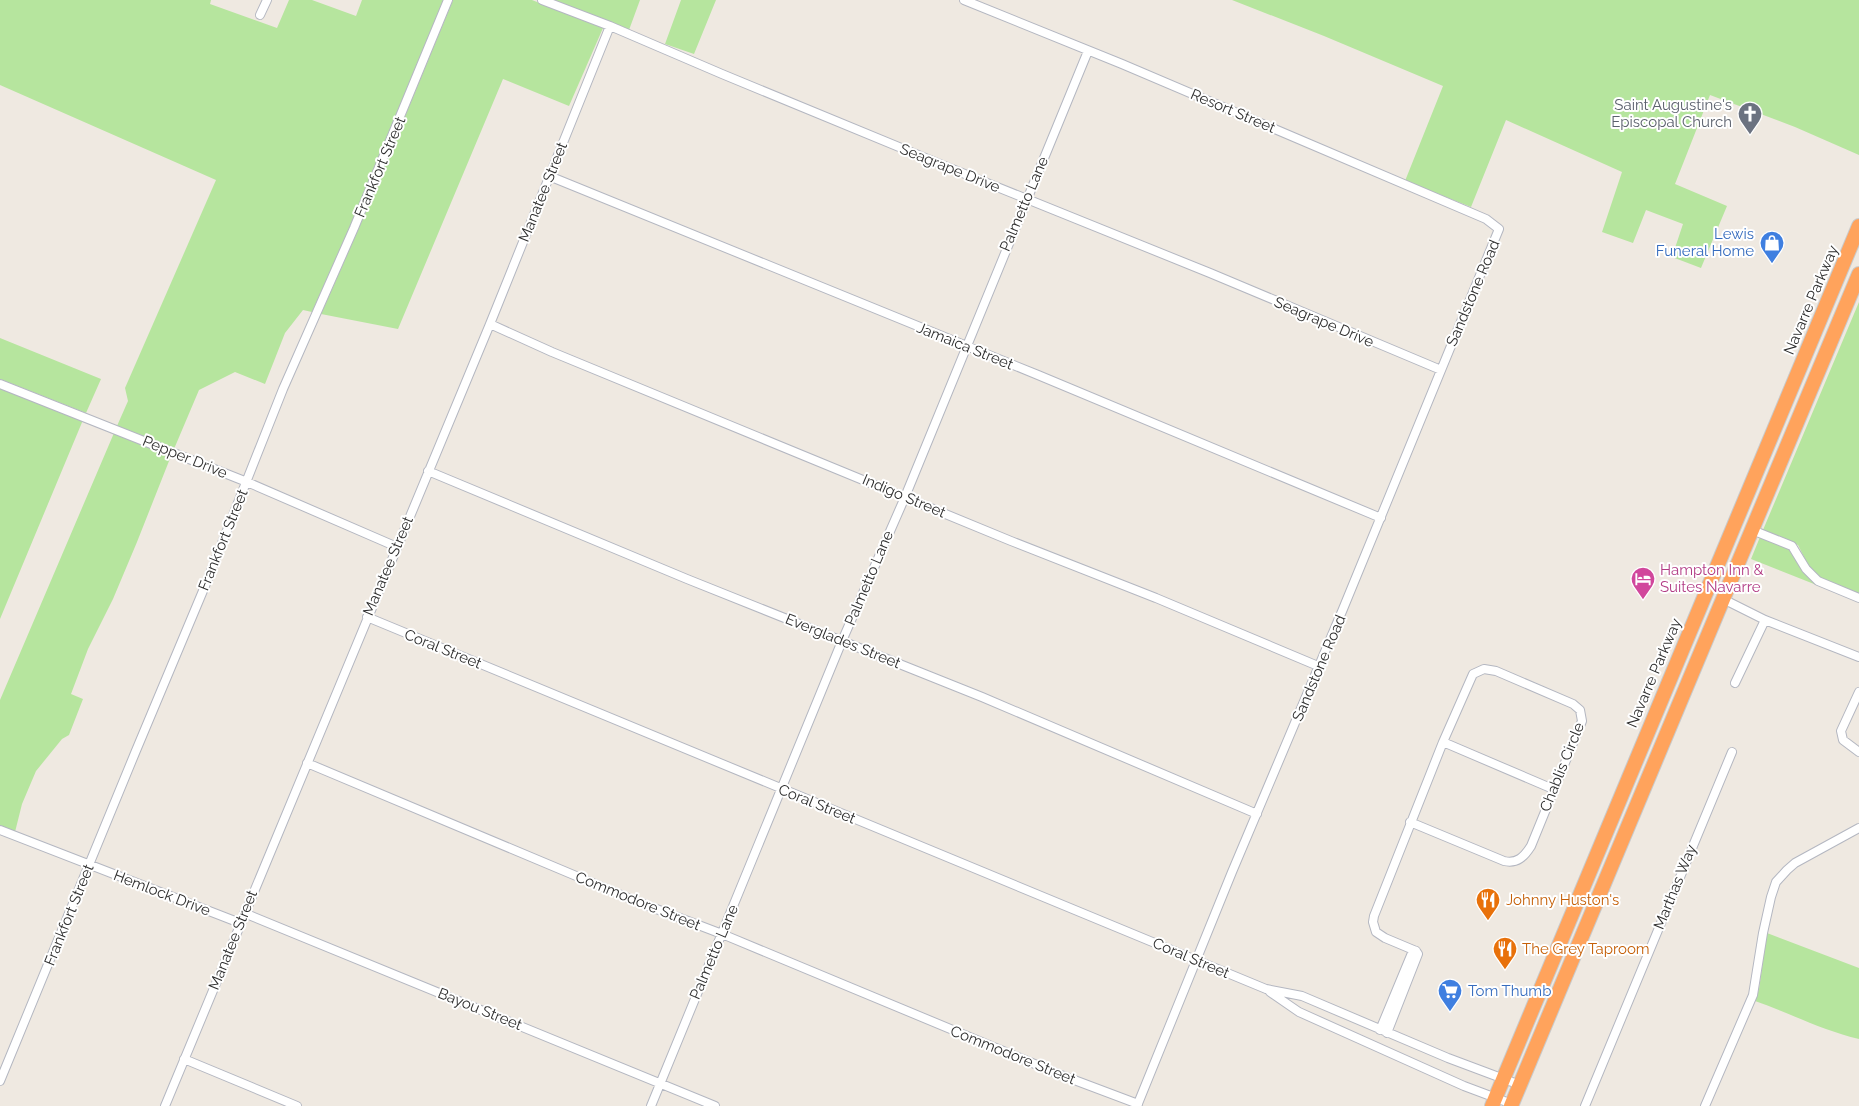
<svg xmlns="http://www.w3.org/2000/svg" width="1859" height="1106" viewBox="0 0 1859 1106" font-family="Raleway,sans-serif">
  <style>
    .green { fill: #b6e59e }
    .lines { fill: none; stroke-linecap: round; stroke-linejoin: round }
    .street-casing { stroke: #b4b7c1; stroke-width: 10 }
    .highway-casing { stroke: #c9c9c9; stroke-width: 16 }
    .street { stroke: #fff; stroke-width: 8 }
    .highway { stroke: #ffa35c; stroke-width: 14 }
    .labels { text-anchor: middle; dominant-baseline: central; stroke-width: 4; stroke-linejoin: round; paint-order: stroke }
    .worship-label { font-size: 15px; fill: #5b616d; stroke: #fff; text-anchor: end }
    .street-label { font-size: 15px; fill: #2e2e2e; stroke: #fff }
    .shop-label { font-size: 15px; fill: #366cbe; stroke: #fff; text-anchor: end }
    .hotel-label { font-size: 15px; fill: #b23c85; stroke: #fff; text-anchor: start }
    .food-label { font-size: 15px; fill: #c56008; stroke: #fff; text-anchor: start }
  </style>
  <rect width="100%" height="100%" fill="#efe9e1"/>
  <path class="green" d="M 0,0 L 211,0 L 210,4 L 277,28 L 289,0 L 312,0 L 356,16 L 362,0 L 444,0 L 350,227 L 312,312 L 303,310 L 285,333 L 265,384 L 235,372 L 199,390 L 174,449 L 117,426 L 128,401 L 125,388 L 216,180 L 0,85 Z
    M 453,0 L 532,0 L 603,28 L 569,106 L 503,79 L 398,329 L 321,314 L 358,230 Z
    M 553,0 L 640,0 L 629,30 Z
    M 681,0 L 716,0 L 694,54 L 665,44 Z
    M 1232,0 L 1859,0 L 1859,155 L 1795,127 L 1710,95 L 1675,184 L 1727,206 L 1701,268 L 1672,257 L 1683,224 L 1646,210 L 1633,243 L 1602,232 L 1622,172 L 1506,120 L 1471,207 L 1405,181 L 1443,86 L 1324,36 Z
    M 1859,302 L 1859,594 L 1820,578 L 1809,567 L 1798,545 L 1763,530 Z
    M 0,338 L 101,379 L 86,413 L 0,379 Z
    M 0,388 L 83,420 L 0,619 Z
    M 114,433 L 171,456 L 137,542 L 113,599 L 88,649 L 71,694 L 83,699 L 69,735 L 62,739 L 36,771 L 22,804 L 15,832 L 0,826 L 0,700 Z
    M 1760,537 L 1792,550 C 1807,585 1824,587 1857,601 L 1751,559 Z
    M 1767,933 L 1859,968 L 1859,1039 C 1824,1031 1789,1013 1755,1001 L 1759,989 Z"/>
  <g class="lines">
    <defs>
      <path id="street" d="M 542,0 L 610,26 L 722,74 L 945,166 L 1210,273 L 1441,370
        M 964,0 L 1122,64 L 1486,219 L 1499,229 L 1343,609 L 1232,872 L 1137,1106
        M 260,15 L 267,0
        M 549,176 L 1038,375 L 1381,518
        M 490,324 L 552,352 L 1011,541 L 1156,598 L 1318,666
        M 0,384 L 247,482 L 397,547
        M 428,471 L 687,579 L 982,697 L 1257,814
        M 1752,530 L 1792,546 L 1806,569 L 1818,581 L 1859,598
        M 1723,599 L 1765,620 L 1859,657
        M 367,617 L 1266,989 L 1302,996 L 1448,1058 L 1520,1085
        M 1735,683 L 1765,620
        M 1859,692 L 1841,731 L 1843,740 L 1859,752
        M 1443,742 L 1553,789
        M 307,763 L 638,902 L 722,934 L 1061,1075 L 1138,1104
        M 1410,822 L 1504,861 C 1517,864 1524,857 1531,846 L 1582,721 L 1580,710 L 1573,704 L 1496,671 L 1484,669 L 1473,674 L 1443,742 L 1374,916 L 1373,922 L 1376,932 L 1385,938 L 1416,951
        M 0,830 L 240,923
        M 244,913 L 715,1106
        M 1270,992 L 1299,1012 L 1464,1086 L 1512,1104
        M 1380,1030 L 1412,953 L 1416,951
        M 1387,1033 L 1418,954 L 1416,951
        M 184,1059 L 297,1106
        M 0,1081 L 135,753 L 205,586 L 283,389 L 354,228 L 448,0
        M 165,1106 L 490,324 L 610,26
        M 651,1106 L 842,641 L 905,497 L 1088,51
        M 1585,1106 L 1732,752
        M 1705,1106 L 1753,995 L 1763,933 L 1771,897 L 1776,882 L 1787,870 L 1795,863 L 1859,828"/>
      <path id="highway" d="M 1492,1106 L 1859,226
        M 1511,1106 L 1859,274"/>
    </defs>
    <use href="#street" class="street-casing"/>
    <use href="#highway" class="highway-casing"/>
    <use href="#street" class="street"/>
    <use href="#highway" class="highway"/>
  </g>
  <defs>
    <symbol id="church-pin" viewBox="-11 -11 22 30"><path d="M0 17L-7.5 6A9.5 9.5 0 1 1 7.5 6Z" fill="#6b7280" stroke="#fff"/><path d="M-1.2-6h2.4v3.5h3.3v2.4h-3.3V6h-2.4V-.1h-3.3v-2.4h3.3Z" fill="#fff"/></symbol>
    <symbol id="shop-pin" viewBox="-11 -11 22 30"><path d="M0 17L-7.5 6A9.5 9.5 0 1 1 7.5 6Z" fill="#3f7fe0" stroke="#fff"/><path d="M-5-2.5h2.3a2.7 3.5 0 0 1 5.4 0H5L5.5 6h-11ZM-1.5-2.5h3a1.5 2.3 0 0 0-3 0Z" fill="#fff"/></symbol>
    <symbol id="hotel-pin" viewBox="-11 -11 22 30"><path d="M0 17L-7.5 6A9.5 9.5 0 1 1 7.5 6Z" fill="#d1479c" stroke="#fff"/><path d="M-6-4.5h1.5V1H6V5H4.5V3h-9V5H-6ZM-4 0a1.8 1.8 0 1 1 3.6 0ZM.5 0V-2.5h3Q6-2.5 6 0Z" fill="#fff"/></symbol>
    <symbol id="restaurant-pin" viewBox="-11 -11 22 30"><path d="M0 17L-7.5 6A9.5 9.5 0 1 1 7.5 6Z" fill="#e8710a" stroke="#fff"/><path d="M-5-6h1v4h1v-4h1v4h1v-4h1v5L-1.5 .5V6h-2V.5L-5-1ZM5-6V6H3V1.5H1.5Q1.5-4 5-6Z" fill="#fff"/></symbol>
    <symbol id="supermarket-pin" viewBox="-11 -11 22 30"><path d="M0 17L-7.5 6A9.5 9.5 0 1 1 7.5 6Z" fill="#3f7fe0" stroke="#fff"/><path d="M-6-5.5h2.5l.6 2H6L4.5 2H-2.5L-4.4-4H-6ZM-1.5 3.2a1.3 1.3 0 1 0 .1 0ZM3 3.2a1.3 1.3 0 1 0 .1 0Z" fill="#fff"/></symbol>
  </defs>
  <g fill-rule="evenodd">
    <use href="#church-pin" x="1736" y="100" width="28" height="38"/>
    <use href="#shop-pin" x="1758" y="229" width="28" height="38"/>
    <use href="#hotel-pin" x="1629" y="565" width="28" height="38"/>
    <use href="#restaurant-pin" x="1474" y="886" width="28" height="38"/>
    <use href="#restaurant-pin" x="1491" y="935" width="28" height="38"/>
    <use href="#supermarket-pin" x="1436" y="977" width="28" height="38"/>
  </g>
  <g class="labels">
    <g class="worship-label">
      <text x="1732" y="105">Saint Augustine's<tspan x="1732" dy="17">Episcopal Church</tspan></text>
    </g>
    <g class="street-label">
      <text transform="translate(1233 111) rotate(23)">Resort Street</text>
      <text transform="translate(380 167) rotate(-67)">Frankfort Street</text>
      <text transform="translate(950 168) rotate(22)">Seagrape Drive</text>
      <text transform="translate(543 192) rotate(-68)">Manatee Street</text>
      <text transform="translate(1024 204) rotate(-67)">Palmetto Lane</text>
      <text transform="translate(1473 293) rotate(-67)">Sandstone Road</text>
      <text transform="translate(1811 300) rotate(-67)">Navarre Parkway</text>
      <text transform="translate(1324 322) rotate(23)">Seagrape Drive</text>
      <text transform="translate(965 346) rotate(22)">Jamaica Street</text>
      <text transform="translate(185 457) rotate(22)">Pepper Drive</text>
      <text transform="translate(904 496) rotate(23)">Indigo Street</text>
      <text transform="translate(223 540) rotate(-68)">Frankfort Street</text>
      <text transform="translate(388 566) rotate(-67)">Manatee Street</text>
      <text transform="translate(869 578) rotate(-67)">Palmetto Lane</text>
      <text transform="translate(843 641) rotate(22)">Everglades Street</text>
      <text transform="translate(443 649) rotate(22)">Coral Street</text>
      <text transform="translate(1319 668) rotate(-67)">Sandstone Road</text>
      <text transform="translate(1654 673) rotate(-67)">Navarre Parkway</text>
      <text transform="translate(1562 767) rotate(-68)">Chablis Circle</text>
      <text transform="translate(817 804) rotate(22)">Coral Street</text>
      <text transform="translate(1675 887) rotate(-68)">Marthas Way</text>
      <text transform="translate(162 893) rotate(21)">Hemlock Drive</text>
      <text transform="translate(638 901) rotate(22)">Commodore Street</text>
      <text transform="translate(69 915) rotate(-68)">Frankfort Street</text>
      <text transform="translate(233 940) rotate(-68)">Manatee Street</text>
      <text transform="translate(714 952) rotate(-67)">Palmetto Lane</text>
      <text transform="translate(1191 958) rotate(23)">Coral Street</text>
      <text transform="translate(480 1009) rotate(22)">Bayou Street</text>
      <text transform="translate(1013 1055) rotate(22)">Commodore Street</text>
    </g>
    <g class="shop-label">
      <text x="1754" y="234">Lewis<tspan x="1754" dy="17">Funeral Home</tspan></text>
      <text x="1468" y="991" text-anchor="start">Tom Thumb</text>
    </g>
    <g class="hotel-label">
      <text x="1660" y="570">Hampton Inn &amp;<tspan x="1660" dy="17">Suites Navarre</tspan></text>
    </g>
    <g class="food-label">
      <text x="1506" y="900">Johnny Huston's</text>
      <text x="1522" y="949">The Grey Taproom</text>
    </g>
  </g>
</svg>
